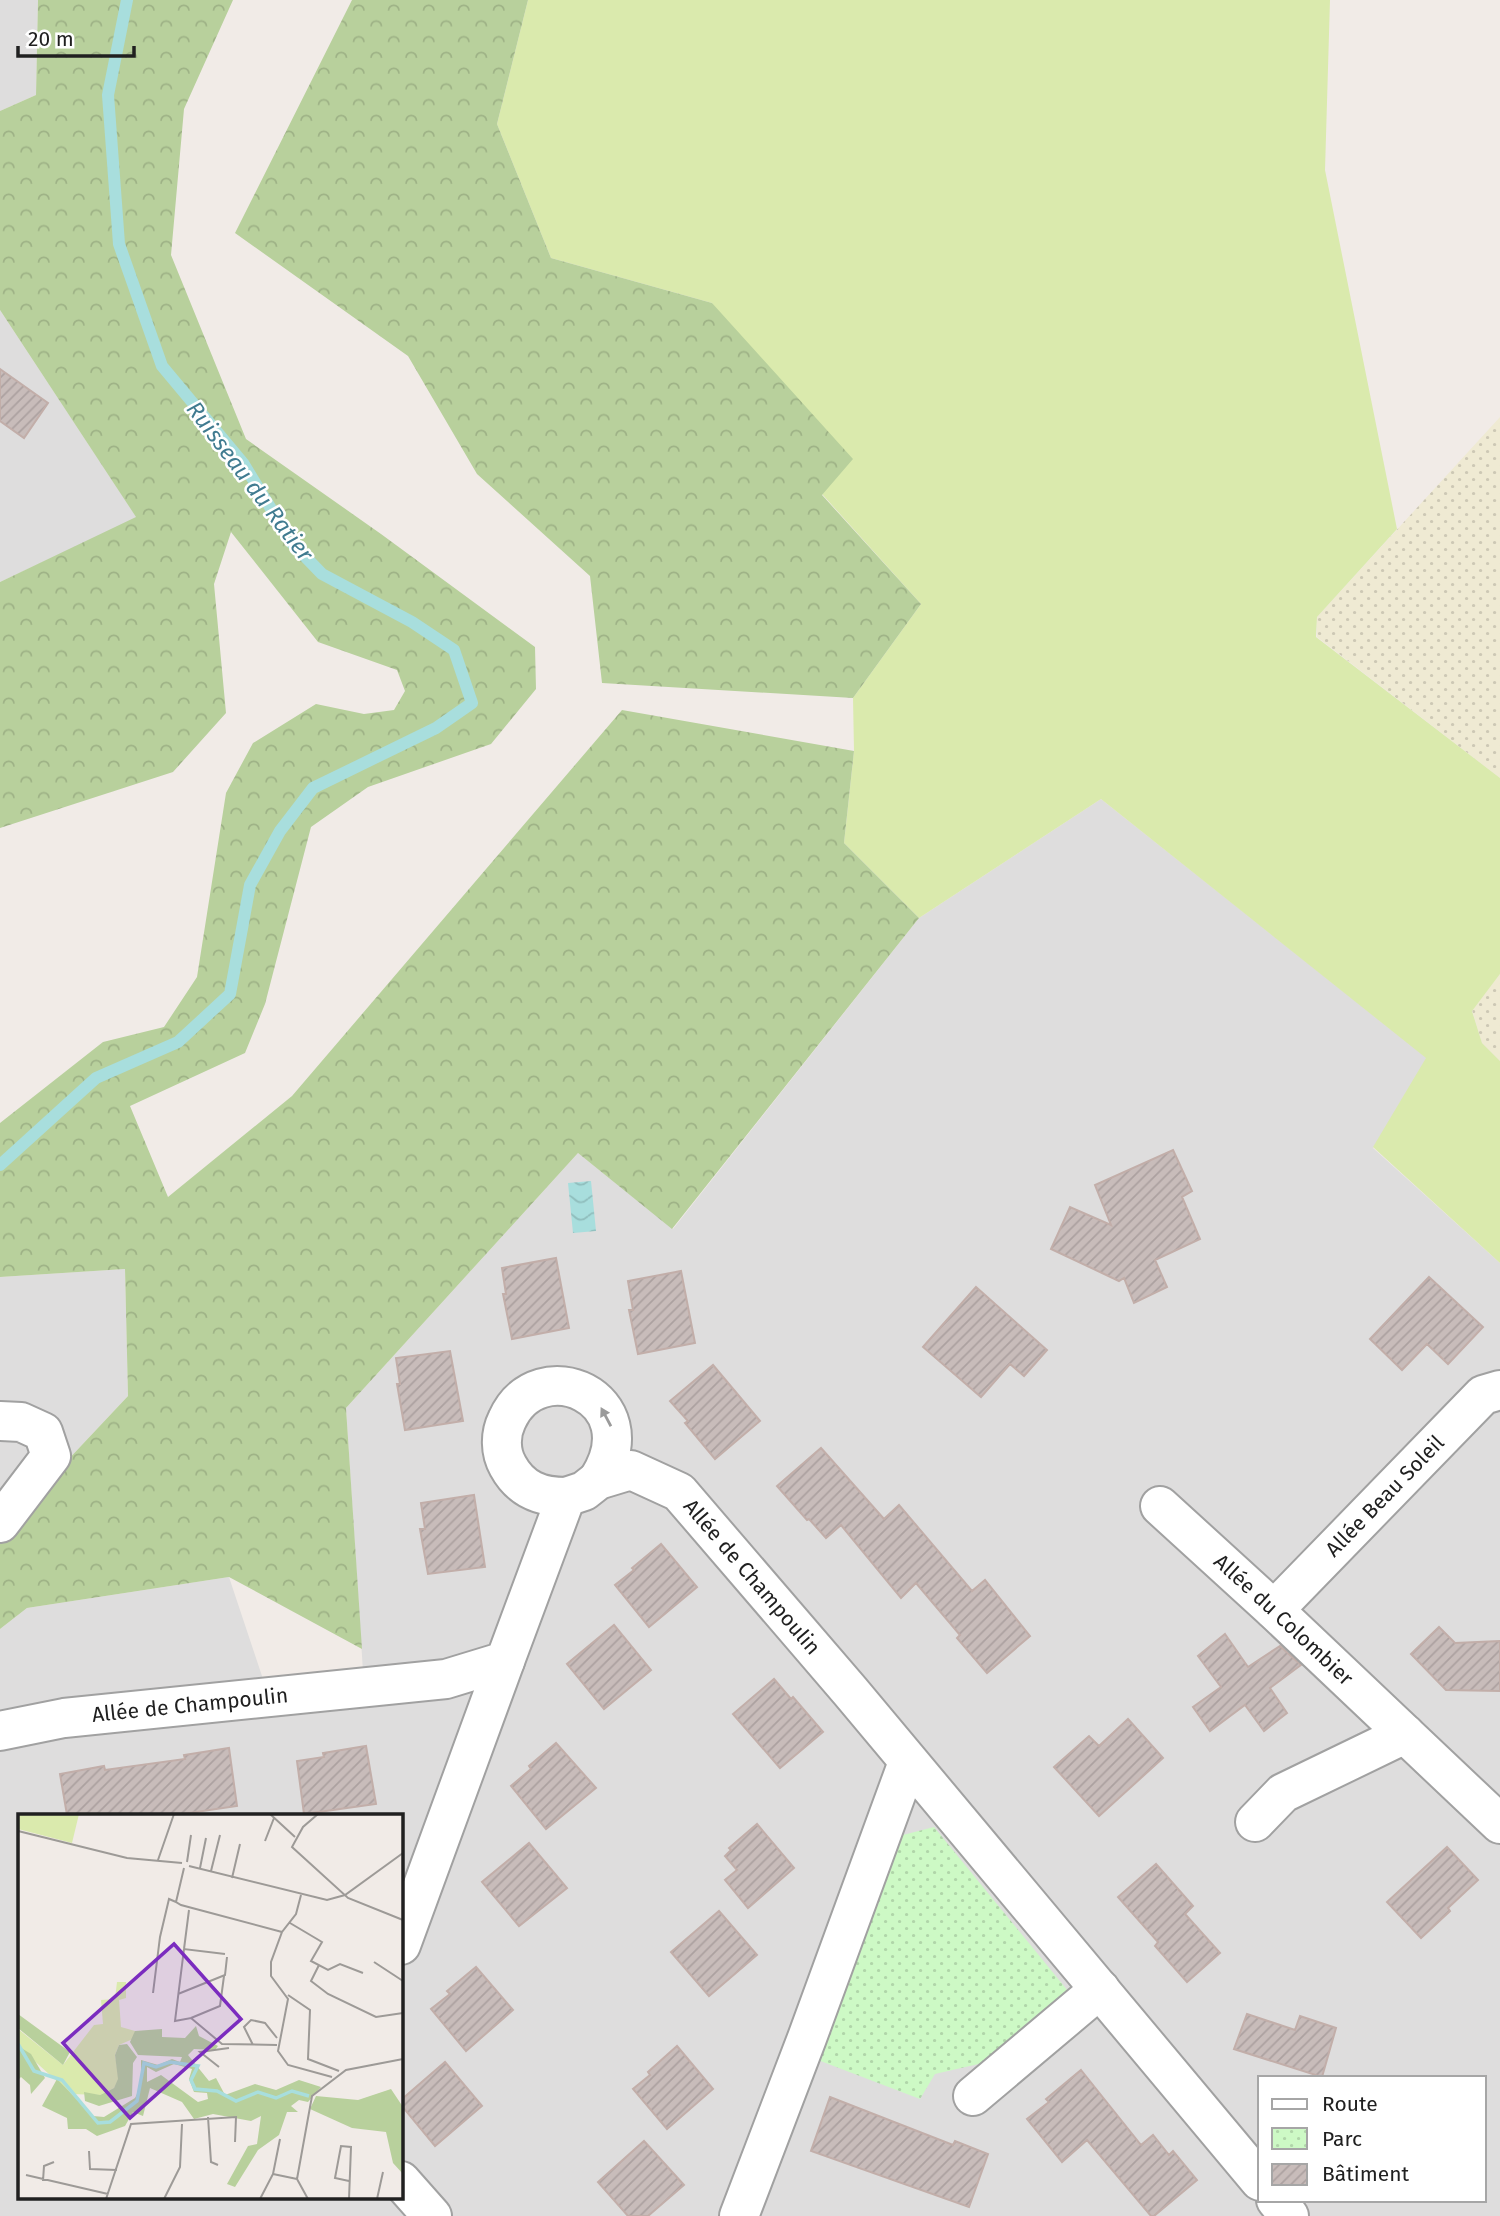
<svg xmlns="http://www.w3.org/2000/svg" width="1500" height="2216" viewBox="0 0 1500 2216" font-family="'Fira Sans',sans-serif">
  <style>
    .residential { fill: #dedddd; fill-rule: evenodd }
    .farmland { fill: url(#farmland-dots) }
    .grass { fill: #daeaad }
    .forest { fill: url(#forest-crowns) }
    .park { fill: url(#park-dots) }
    .water { fill: url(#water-waves) }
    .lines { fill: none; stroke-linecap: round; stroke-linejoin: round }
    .stream { stroke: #a8dedd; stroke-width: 12 }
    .building { fill: url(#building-hatch); stroke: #c2aea9; stroke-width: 2 }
    .minor-casing { stroke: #a1a1a1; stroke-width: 42 }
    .minor { stroke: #fff; stroke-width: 38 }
    .oneway { fill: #9b9b9b }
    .labels { text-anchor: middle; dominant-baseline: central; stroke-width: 5; stroke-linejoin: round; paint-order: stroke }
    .street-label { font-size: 21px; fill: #202020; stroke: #fff }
    .water-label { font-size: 23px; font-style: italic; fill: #407b90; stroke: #fff }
    .inset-river { fill: none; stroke: #a8dedd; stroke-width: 3.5 }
    .inset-road { fill: none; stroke: #9d9a97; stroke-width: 2 }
    .view { fill: #7b2cbf; fill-opacity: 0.15; stroke: #7b2cbf; stroke-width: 3.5 }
    .inset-edge { fill: none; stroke: #202020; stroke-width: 3.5 }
  </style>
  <defs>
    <pattern id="farmland-dots" width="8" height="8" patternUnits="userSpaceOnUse" patternTransform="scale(1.75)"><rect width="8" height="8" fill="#efead3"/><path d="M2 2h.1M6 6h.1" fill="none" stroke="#cdc8b5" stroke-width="1.8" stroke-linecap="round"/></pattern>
    <pattern id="forest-crowns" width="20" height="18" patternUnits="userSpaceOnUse" patternTransform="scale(1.75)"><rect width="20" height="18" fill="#b8d09c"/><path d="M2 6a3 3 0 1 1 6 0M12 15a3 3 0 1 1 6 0" fill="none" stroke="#9eb286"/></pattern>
    <pattern id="park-dots" width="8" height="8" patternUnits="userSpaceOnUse" patternTransform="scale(1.75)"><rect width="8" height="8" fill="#cdf9c5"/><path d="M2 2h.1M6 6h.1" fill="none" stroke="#b0d5a9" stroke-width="1.8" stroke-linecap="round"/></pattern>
    <pattern id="water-waves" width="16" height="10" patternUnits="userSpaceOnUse" patternTransform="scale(1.75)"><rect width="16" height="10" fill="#a8dedd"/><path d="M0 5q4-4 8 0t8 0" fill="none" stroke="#90bebd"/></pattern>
    <pattern id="building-hatch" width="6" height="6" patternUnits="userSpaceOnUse" patternTransform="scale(1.75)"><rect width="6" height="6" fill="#c8bcba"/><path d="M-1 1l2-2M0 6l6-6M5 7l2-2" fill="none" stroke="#aca1a0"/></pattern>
  </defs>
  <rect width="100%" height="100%" fill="#f1ebe7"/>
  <path class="residential" d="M 0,0 L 38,0 L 36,95 L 0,111 Z
    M 0,310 L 137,518 L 0,582 Z
    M 1101,799 L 1427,1058 L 1373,1148 L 1500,1263 L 1500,2216 L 0,2216 L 0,1629 L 27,1608 L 229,1577 L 269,1697 L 364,1687 L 346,1408 L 578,1153 L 673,1229 L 919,918 ZM 19,1815 L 401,1815 L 401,2197 L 19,2197 ZM 1260,2078 L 1484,2078 L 1484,2200 L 1260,2200 Z
    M 125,1269 L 128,1396 L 0,1532 L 0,1277 Z"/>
  <path class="farmland" d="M 1500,417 L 1500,778 L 1317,637 L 1317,617 Z
    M 1500,974 L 1500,1061 L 1482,1043 L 1472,1010 Z"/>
  <path class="grass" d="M 528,0 L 1330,0 L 1325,170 L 1397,529 L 1317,617 L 1316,637 L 1500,778 L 1500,974 L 1472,1011 L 1482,1043 L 1500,1061 L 1500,1263 L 1373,1147 L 1426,1058 L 1101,799 L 919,918 L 844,843 L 854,751 L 853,698 L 921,604 L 822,494 L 712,303 L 551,258 L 497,124 Z"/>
  <path class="forest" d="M 38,0 L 233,0 L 184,109 L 171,255 L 246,439 L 381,534 L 535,647 L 536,689 L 491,744 L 368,787 L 311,827 L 265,1004 L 245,1053 L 130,1106 L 168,1197 L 292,1096 L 622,710 L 854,751 L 844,843 L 919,918 L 672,1229 L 578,1153 L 346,1408 L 362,1649 L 229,1577 L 27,1608 L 0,1629 L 0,1532 L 128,1396 L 125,1269 L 0,1277 L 0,1123 L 103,1042 L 164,1027 L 197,977 L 226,793 L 253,743 L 316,704 L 364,714 L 394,710 L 405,691 L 397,670 L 318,642 L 231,532 L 214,584 L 226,713 L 173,772 L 0,828 L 0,582 L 136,517 L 0,310 L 0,111 L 36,95 Z
    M 352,0 L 528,0 L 497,124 L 551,258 L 712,303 L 853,459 L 822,495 L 921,604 L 853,698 L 602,683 L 590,576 L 477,474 L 408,356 L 235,233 Z"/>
  <path class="park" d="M 934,1827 L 1068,1991 L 996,2060 L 935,2074 L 920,2099 L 810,2057 L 899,1836 Z"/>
  <path class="water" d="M 591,1181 L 596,1231 L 573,1233 L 568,1183 Z"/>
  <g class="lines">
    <path class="stream" d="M 0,1165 L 96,1078 L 178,1042 L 230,994 L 250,885 L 280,831 L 313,788 L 436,728 L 472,703 L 454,650 L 412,622 L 322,574 L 292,543 L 243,463 L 162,366 L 119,244 L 108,95 L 127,0"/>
  </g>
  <path class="building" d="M 0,369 L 48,403 L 24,438 L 0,421 Z
    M 1173,1150 L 1192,1191 L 1182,1197 L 1200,1239 L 1155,1260 L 1167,1287 L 1134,1303 L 1124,1278 L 1119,1281 L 1051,1249 L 1070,1207 L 1111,1225 L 1095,1185 Z
    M 556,1258 L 569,1328 L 512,1339 L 503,1294 L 506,1294 L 502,1268 Z
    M 681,1271 L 695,1343 L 638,1354 L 629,1310 L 633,1310 L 628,1281 Z
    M 1429,1277 L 1483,1327 L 1448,1364 L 1427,1344 L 1402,1370 L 1370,1339 Z
    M 976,1287 L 1047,1350 L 1024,1376 L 1010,1364 L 981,1397 L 923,1347 Z
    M 450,1351 L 463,1421 L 405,1430 L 397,1384 L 400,1384 L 396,1358 Z
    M 713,1365 L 760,1421 L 715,1459 L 685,1423 L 688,1421 L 670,1401 Z
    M 821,1448 L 884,1519 L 899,1505 L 972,1591 L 985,1580 L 1030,1636 L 987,1673 L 957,1638 L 960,1635 L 916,1583 L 901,1598 L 841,1525 L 826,1538 L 809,1519 L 807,1520 L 777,1486 Z
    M 474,1495 L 485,1567 L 428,1574 L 420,1529 L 425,1529 L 421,1503 Z
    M 661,1544 L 697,1587 L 649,1627 L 615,1585 L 634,1570 L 632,1568 Z
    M 614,1625 L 651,1670 L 604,1709 L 567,1664 Z
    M 1439,1627 L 1455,1643 L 1500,1641 L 1500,1691 L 1446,1690 L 1411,1654 Z
    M 1225,1634 L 1248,1667 L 1280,1646 L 1301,1665 L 1270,1688 L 1287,1713 L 1264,1731 L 1245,1705 L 1210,1731 L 1193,1707 L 1221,1687 L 1198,1656 Z
    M 774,1679 L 791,1699 L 793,1697 L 823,1732 L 780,1768 L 733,1714 Z
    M 1128,1719 L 1163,1758 L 1099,1816 L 1054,1767 L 1089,1736 L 1099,1746 Z
    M 556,1743 L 596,1788 L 546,1829 L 511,1786 L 531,1769 L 529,1766 Z
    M 366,1746 L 376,1804 L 304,1814 L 297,1761 L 324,1757 L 323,1753 Z
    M 229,1748 L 237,1806 L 176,1815 L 67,1815 L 60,1774 L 104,1766 L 105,1770 L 185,1759 L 184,1755 Z
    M 757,1824 L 794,1868 L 748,1908 L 725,1880 L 737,1870 L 725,1856 L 731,1850 L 729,1848 Z
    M 529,1843 L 567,1888 L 519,1926 L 482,1882 Z
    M 1447,1847 L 1478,1880 L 1448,1908 L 1450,1911 L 1421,1938 L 1387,1902 Z
    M 1156,1864 L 1193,1906 L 1185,1914 L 1220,1953 L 1187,1982 L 1155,1946 L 1158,1942 L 1118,1897 Z
    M 719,1911 L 757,1955 L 709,1996 L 671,1952 Z
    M 476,1967 L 513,2010 L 466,2051 L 431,2009 L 450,1994 L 447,1991 Z
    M 1247,2014 L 1295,2030 L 1300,2016 L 1336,2028 L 1322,2077 L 1234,2049 Z
    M 677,2046 L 713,2089 L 667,2129 L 633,2089 L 650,2075 L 648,2072 Z
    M 445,2062 L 482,2106 L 435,2146 L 401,2105 L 401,2100 Z
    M 1081,2070 L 1141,2145 L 1153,2135 L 1169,2155 L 1173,2151 L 1197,2180 L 1154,2216 L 1151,2216 L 1087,2140 L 1062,2162 L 1027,2119 L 1049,2102 L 1046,2099 Z
    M 830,2097 L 953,2145 L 955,2141 L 988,2154 L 969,2207 L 811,2151 Z
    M 644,2141 L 684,2185 L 648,2216 L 628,2216 L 598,2182 Z"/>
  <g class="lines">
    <defs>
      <g id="minor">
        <path d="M 0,1421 L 21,1422 L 43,1432 L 51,1456 L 0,1523"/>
        <path d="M 566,1497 C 541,1497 521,1490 508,1466 C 500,1452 500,1434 507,1420 C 538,1350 651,1397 598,1480"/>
        <path id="s1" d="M 1160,1506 L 1274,1610 L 1500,1824"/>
        <path id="s2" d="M 1274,1610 L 1483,1395 L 1500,1390"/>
        <path id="s3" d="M 0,1731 L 64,1718 L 446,1679 L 505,1661 L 566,1497 L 584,1491 L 598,1480 L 631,1470 L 679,1492 L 850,1691 L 1260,2181"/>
        <path d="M 1255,1822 L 1283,1793 L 1405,1734"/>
        <path d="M 401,1945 L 505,1661"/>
        <path d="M 973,2096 L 1100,1989"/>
        <path d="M 401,2181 L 432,2216"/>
        <path d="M 1276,2200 L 1289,2216"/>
        <path d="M 739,2216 L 807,2038 L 908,1762"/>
      </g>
    </defs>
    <use href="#minor" class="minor-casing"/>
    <use href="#minor" class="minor"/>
  </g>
  <defs><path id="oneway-solid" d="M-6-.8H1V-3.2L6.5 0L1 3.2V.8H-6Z" transform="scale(1.75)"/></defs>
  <use class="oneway" href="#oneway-solid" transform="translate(606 1417) rotate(-118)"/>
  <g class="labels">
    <g class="street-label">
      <text stroke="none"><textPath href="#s2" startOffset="159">Allée Beau Soleil</textPath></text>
      <text stroke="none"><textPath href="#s3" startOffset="922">Allée de Champoulin</textPath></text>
      <text stroke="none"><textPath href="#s1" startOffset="168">Allée du Colombier</textPath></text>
      <text stroke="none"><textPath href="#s3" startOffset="192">Allée de Champoulin</textPath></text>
    </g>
    <g class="water-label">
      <text transform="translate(250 481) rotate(53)">Ruisseau du Ratier</text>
    </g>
  </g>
  <g transform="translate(18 1814)">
    <rect width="385" height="385" fill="#f1ebe7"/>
    <path d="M 0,0 L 61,0 L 54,29 L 0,15 ZM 99,168 L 108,168 L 108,184 L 101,186 L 103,213 L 117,217 L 117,224 L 101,231 L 97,241 L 101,265 L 96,274 L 82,281 L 53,280 L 0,232 L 0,215 L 45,251 L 76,211 L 85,210 L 83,186 L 97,185 Z" fill="#daeaad"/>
    <path d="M 0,200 L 52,238 L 45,251 L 0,214 ZM 178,212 L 181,222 L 200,232 L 197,236 L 176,235 L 170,241 L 191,267 L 198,264 L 207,281 L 237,270 L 258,276 L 281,266 L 303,273 L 290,288 L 281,286 L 273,292 L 280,298 L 269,298 L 261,321 L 240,336 L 217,373 L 209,370 L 230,332 L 239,330 L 243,302 L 233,307 L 195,300 L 176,305 L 164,288 L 132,274 L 125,302 L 115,298 L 107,312 L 79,322 L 68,315 L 50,315 L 49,304 L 24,292 L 39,265 L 75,302 L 86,303 L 117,284 L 123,272 L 123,246 L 140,251 L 154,245 L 162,248 L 164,243 L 120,241 L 112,228 L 117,217 L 144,215 L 144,223 L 167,224 ZM 156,250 L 174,255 L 171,265 L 176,278 L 189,279 L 190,285 L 180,288 L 143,261 L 129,268 L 129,253 L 138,258 ZM 109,230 L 119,243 L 115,249 L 114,282 L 81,292 L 67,287 L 66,278 L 82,281 L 96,274 L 100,265 L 97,241 L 101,231 ZM 0,232 L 13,240 L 27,264 L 13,280 L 12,271 L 3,263 L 0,266 ZM 373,275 L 385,293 L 385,360 L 375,349 L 368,318 L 334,314 L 292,295 L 298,282 L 340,286 Z" fill="#b8d09c" fill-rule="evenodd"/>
    <path class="inset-river" d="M 0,230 L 16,257 L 44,266 L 80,309 L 92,308 L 119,287 L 126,249 L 138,253 L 152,248 L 180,252 L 173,266 L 177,275 L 199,277 L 218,287 L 240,278 L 258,284 L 274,277 L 291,282"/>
    <path class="inset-road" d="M 252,0 L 277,23M 300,0 L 285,13 L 274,33 L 330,84 L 385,106M 0,17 L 109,44 L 164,49M 247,27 L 256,4M 140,46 L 156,0M 169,48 L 173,21M 171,52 L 309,86 L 327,81 L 385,39M 166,54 L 158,88 L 163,91 L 264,118M 182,54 L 188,24M 193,57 L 202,21M 214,64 L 222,30M 283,81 L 278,100 L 264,118 L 253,148 L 253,162 L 270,185 L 260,237 L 270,251 L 314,263M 272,109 L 304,128 L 293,147 L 310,156 L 322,150 L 345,159M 166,135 L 171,96M 207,140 L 166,135 L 157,207 L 173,204 L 204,230 L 259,231M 356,148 L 385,167M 301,151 L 293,167 L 310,180 L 358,203 L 385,199M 135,179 L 142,123 L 151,85 L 158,88M 160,180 L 207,161 L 209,143M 270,181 L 292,196 L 290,245 L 321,257M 173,204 L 202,192 L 206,162M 235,231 L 226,213 L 233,206 L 247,209 L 259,224M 201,253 L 182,238 L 211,234M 190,303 L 193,348 L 200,351M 71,337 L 72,355 L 99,356M 255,360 L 279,365M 8,361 L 90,380M 279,365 L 294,282 L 328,256 L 385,245M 279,365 L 290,385M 25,367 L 26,352 L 36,348M 331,367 L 317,364 L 323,332 L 333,333 L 331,385M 88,385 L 113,310 L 218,303 L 217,328M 146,385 L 162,353 L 164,310M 242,385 L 255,360 L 262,325M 359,385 L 365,358"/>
    <path class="view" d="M 156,130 L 223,205 L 112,304 L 45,229 Z"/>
    <rect width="385" height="385" class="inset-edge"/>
  </g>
  <rect x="1258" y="2076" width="228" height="126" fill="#ffffff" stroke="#a6a6a6" stroke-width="2"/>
  <rect x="1272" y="2099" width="35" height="10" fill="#ffffff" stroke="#a6a6a6" stroke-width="2"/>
  <text x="1322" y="2111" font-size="21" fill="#202020">Route</text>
  <rect x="1272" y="2128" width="35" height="21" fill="url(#park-dots)" stroke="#a6a6a6" stroke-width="2"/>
  <text x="1322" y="2146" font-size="21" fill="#202020">Parc</text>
  <rect x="1272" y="2164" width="35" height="21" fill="url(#building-hatch)" stroke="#a6a6a6" stroke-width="2"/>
  <text x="1322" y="2181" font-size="21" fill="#202020">Bâtiment</text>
  <path d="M18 46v10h116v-10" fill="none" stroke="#202020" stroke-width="3.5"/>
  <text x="28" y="46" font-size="21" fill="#202020" stroke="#ffffff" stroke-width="5" paint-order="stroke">20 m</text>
</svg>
